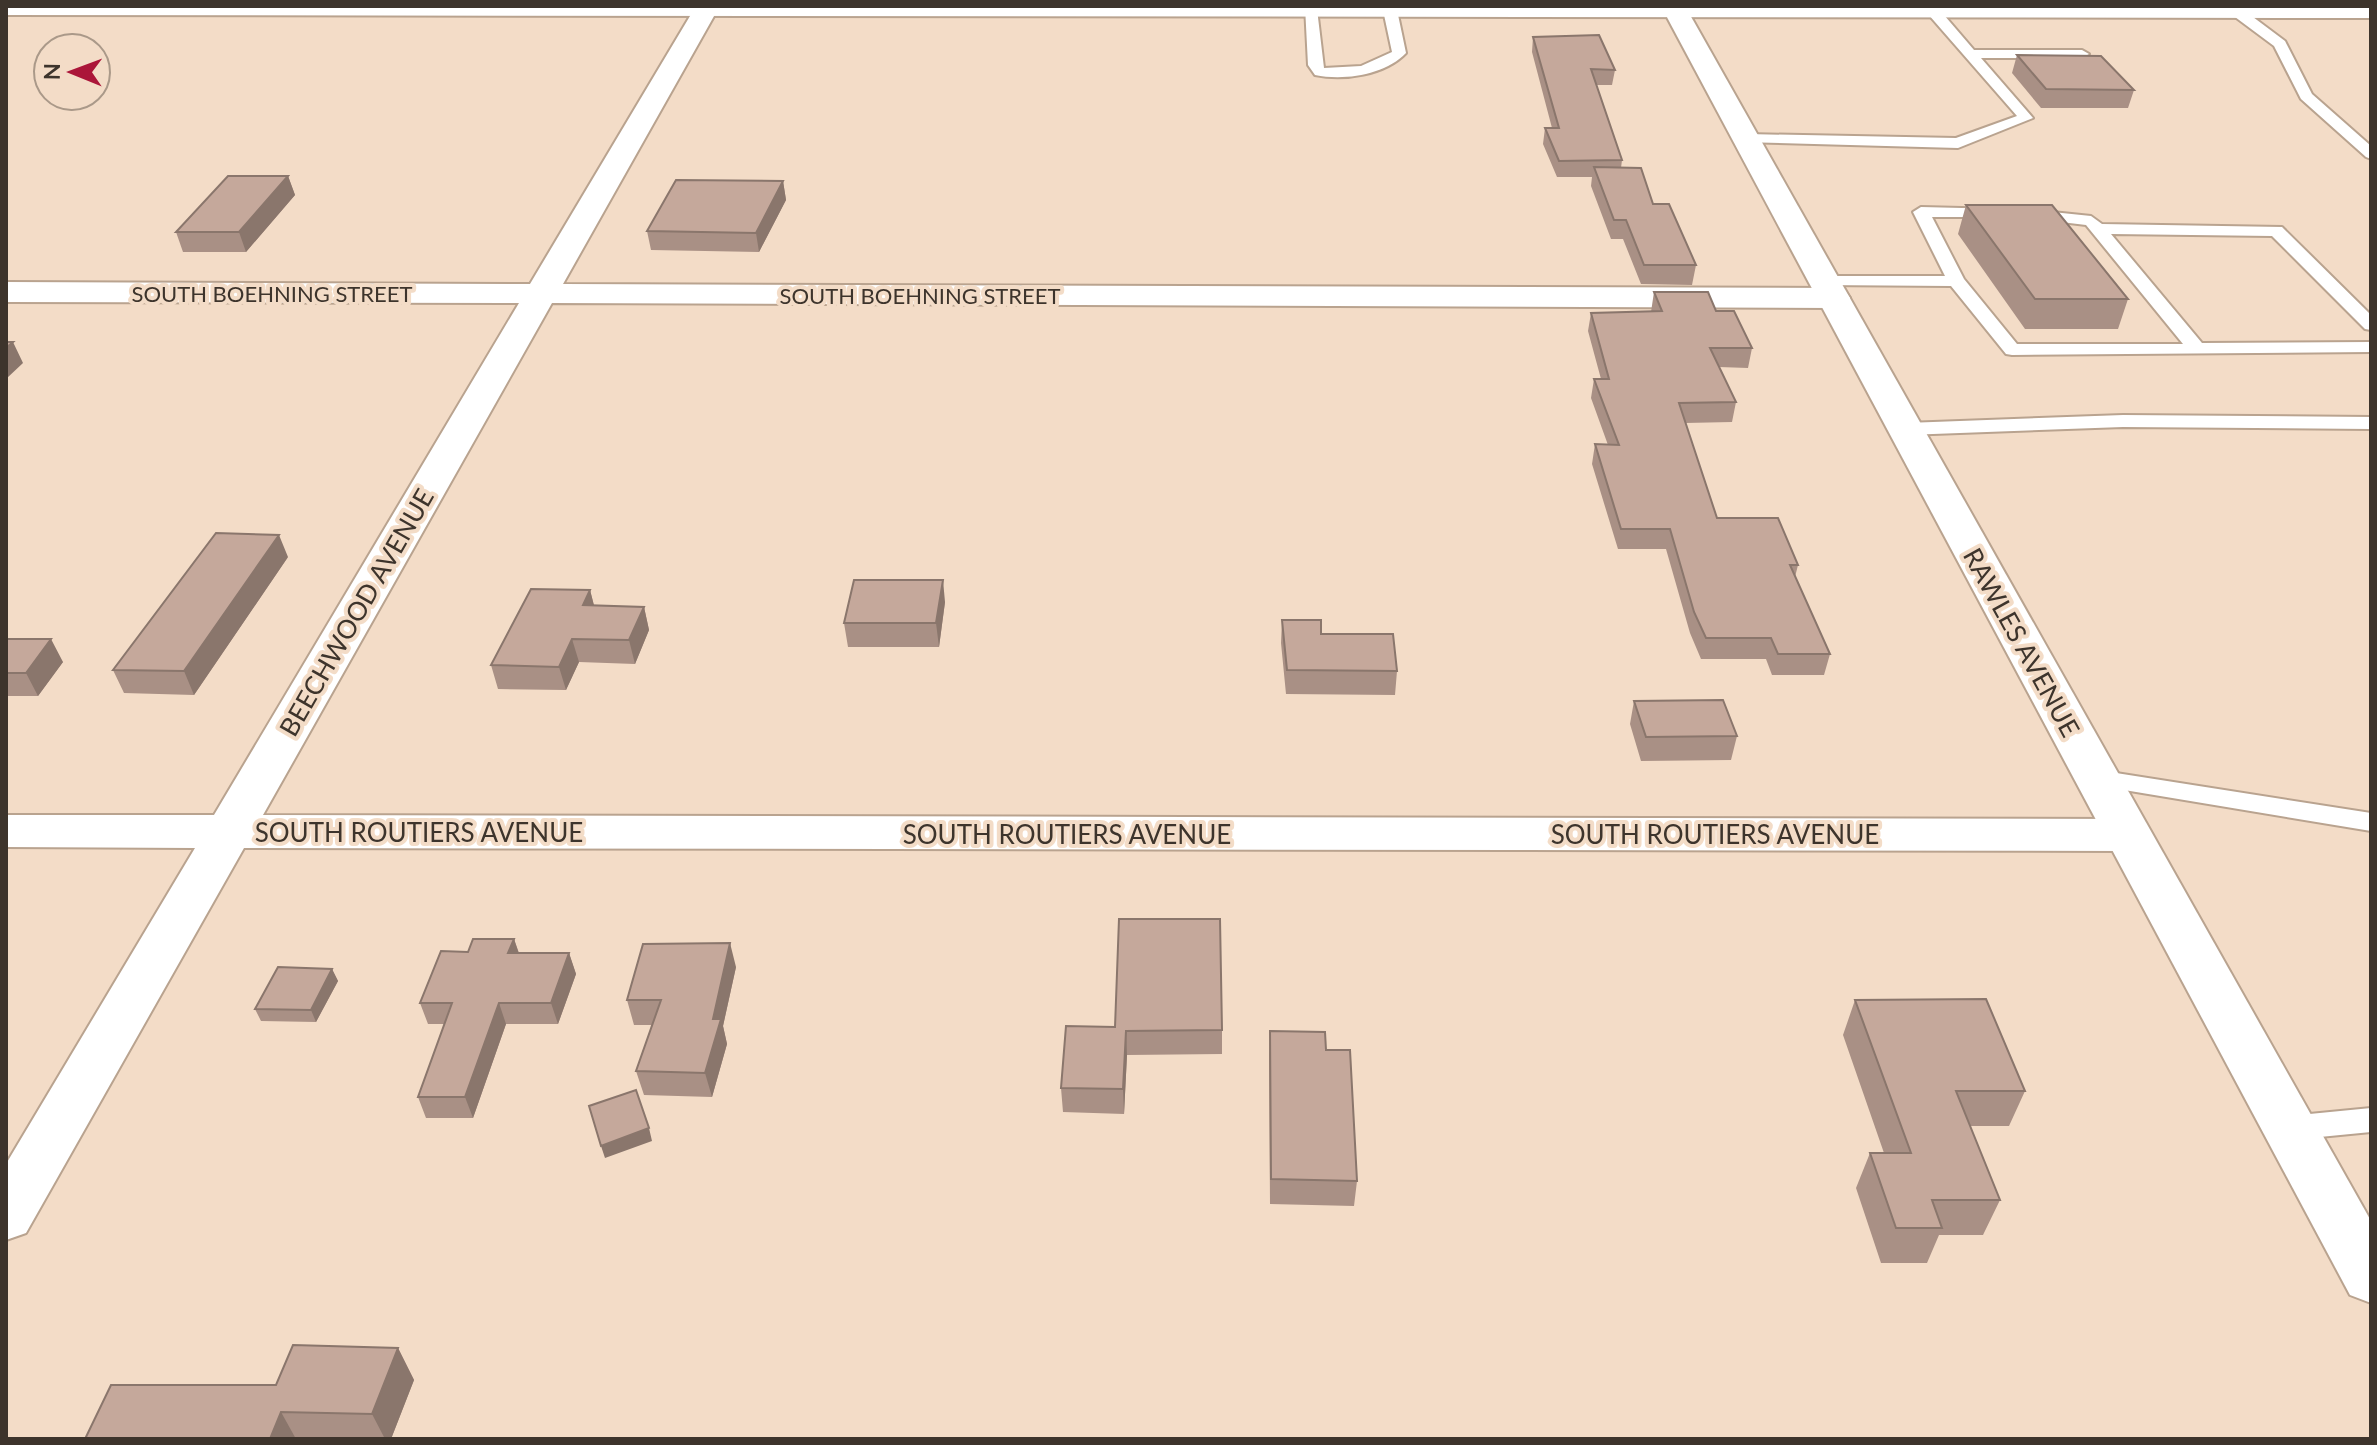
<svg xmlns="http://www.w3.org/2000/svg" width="2377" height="1445" viewBox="0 0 2377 1445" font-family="Lato,sans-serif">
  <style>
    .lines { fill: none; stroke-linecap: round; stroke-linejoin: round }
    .service-casing { stroke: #b9a38f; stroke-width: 4 }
    .minor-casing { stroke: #b9a38f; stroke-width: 4 }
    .tertiary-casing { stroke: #b9a38f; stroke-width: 4 }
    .secondary-casing { stroke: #b9a38f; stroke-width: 4 }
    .service { fill: #fff; fill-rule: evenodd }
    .minor { fill: #fff; fill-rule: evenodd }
    .tertiary { fill: #fff; fill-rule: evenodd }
    .secondary { fill: #fff; fill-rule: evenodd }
    .wall { fill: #a99085 }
    .shaded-wall { fill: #8a766c }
    .building { fill: #c5a89b; stroke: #8a766c; stroke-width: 2 }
    .labels { text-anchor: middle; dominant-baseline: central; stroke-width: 8; stroke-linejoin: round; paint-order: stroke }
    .far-street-label { font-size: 22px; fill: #3d342c; stroke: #f3dcc7 }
    .street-label { font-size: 26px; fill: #3d342c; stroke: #f3dcc7 }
  </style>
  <rect width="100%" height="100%" fill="#f3dcc7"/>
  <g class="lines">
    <defs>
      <path id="service" d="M 1305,6 L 1317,9 L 1324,68 L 1361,66 L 1392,52 L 1383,10 L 1390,6 L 1397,10 L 1406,53 C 1385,75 1344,81 1315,75 L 1308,65 Z
        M 1933,7 L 1938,8 L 1974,50 L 2082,50 L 2089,54 L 2082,58 L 1981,58 L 2033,118 L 1958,148 L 1741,142 L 1738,139 L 1746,134 L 1956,138 L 2017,116 L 1928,14 L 1926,11 Z
        M 2231,8 L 2241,8 L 2285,41 L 2312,94 L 2371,146 L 2371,159 L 2366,157 L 2301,99 L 2274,46 L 2231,14 Z
        M 1921,207 L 2003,209 L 2003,215 L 1997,217 L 1932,217 L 1964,279 L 2017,344 L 2183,344 L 2086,225 L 2027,218 L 2025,215 L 2033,210 L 2091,216 L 2102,224 L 2282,227 L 2371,315 L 2371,330 L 2365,329 L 2272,236 L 2111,234 L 2202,343 L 2371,342 L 2371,352 L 2012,355 L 2006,354 L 1951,286 L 1819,285 L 1816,281 L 1825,276 L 1945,276 L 1913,212 Z
        M 2123,415 L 2371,417 L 2371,429 L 2123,427 L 1906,435 L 1896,429 L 1906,423 Z
        M 2097,770 L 2371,813 L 2371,831 L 2088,784 L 2085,778 L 2088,772 Z
        M 2371,1108 L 2371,1132 L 2289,1140 L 2278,1137 L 2274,1128 L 2278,1119 L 2289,1116 Z"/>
      <path id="minor" d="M 696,6 L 716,6 L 718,9 L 563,284 L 1834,288 L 1845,291 L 1850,298 L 1845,305 L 1834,308 L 552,303 L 263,815 L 2128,819 L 2145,824 L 2152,835 L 2145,846 L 2128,851 L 244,848 L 26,1233 L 6,1240 L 6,1164 L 195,848 L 6,847 L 6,815 L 214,815 L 519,303 L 6,302 L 6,282 L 530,284 Z"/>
      <path id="tertiary" d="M 1661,6 L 1685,6 L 2371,1221 L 2371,1303 L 2350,1295 Z"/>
      <path id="secondary" d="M 6,6 L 2371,6 L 2371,18 L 6,15 Z"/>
    </defs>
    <use href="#service" class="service-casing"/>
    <use href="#minor" class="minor-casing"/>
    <use href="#tertiary" class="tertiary-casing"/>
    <use href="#secondary" class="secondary-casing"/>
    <use href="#service" class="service"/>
    <use href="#minor" class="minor"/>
    <use href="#tertiary" class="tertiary"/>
    <use href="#secondary" class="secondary"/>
  </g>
  <path class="wall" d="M 1533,37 L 1615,70 L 1612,85 L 1596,85 L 1622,160 L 1621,168 L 1653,204 L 1696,265 L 1692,285 L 1641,284 L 1623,239 L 1611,239 L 1591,186 L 1592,177 L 1557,177 L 1543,144 L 1545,128 L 1552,128 L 1532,52 Z
    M 2017,55 L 2134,90 L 2128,108 L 2041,108 L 2012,73 Z
    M 288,176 L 295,195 L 246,252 L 183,252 L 176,232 Z
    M 783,181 L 786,200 L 759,252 L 651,250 L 647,231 Z
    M 1966,205 L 2128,299 L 2118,329 L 2025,329 L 1958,234 Z
    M 1654,292 L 1716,311 L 1752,348 L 1748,368 L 1719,367 L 1736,402 L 1732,422 L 1685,423 L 1717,518 L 1798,565 L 1795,577 L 1830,654 L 1824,675 L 1772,675 L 1766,659 L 1701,659 L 1690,633 L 1666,549 L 1618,549 L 1592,464 L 1595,444 L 1608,445 L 1591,398 L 1594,379 L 1601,379 L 1588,331 L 1591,313 L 1651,312 Z
    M 288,557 L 194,695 L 124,693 L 113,670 Z
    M 590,590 L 594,606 L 644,607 L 649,630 L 635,664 L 579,662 L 566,690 L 498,689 L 491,665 Z
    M 945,602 L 939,647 L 848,647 L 844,623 Z
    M 1282,620 L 1321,634 L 1397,671 L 1395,695 L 1286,694 L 1281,643 Z
    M 6,639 L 63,662 L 38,696 L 6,696 Z
    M 1634,701 L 1737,736 L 1731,760 L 1641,761 L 1630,724 Z
    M 514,939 L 519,953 L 569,953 L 576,974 L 558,1024 L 506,1024 L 473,1118 L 426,1118 L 418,1097 L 445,1024 L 428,1024 L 420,1003 Z
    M 736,967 L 723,1026 L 727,1044 L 712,1097 L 644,1095 L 636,1071 L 652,1025 L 634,1025 L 627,1000 Z
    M 332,969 L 338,981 L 316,1022 L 261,1021 L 255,1009 Z
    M 1855,1000 L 2025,1091 L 2009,1126 L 1970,1126 L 2000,1200 L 1983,1235 L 1939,1235 L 1927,1263 L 1881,1263 L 1856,1188 L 1870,1153 L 1884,1153 L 1843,1035 Z
    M 1066,1026 L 1222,1030 L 1222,1054 L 1127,1055 L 1124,1114 L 1063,1112 L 1061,1088 Z
    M 1270,1031 L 1326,1050 L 1357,1181 L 1354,1206 L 1270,1204 L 1269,1055 Z
    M 398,1348 L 414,1380 L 391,1439 L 85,1439 L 276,1385 Z"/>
  <path class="shaded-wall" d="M 288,176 L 295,195 L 246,252 L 239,232 Z
    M 783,181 L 786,200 L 759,252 L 756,233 Z
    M 13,342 L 23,363 L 6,379 L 6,348 Z
    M 279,535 L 288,557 L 194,695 L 184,671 Z
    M 943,580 L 945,602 L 939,647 L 936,623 Z
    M 590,590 L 596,613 L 583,605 Z
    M 644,607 L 649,630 L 635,664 L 629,640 Z
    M 51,639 L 63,662 L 38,696 L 26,673 Z
    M 572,639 L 579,662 L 566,690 L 559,667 Z
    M 514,939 L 521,960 L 508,953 Z
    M 730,943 L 736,967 L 723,1026 L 727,1044 L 712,1097 L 705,1073 L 713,1019 Z
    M 569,953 L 576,974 L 558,1024 L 551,1003 Z
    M 332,969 L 338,981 L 316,1022 L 311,1010 Z
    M 499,1003 L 506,1024 L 473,1118 L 465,1097 Z
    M 1126,1031 L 1127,1055 L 1124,1114 L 1123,1089 Z
    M 649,1128 L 652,1141 L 605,1158 L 601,1146 Z
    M 398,1348 L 414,1380 L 391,1439 L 385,1439 L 372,1414 Z
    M 281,1412 L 296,1439 L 270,1439 Z"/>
  <path class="building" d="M 1599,35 L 1615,70 L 1591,69 L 1622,160 L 1559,161 L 1545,128 L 1559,128 L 1533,37 Z
    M 2017,55 L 2101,56 L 2134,90 L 2046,89 Z
    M 1594,167 L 1641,168 L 1653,204 L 1669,204 L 1696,265 L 1644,265 L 1626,220 L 1614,220 Z
    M 228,176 L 288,176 L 239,232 L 176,232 Z
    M 676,180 L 783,181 L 756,233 L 647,231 Z
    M 1966,205 L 2052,205 L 2128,299 L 2035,299 Z
    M 1654,292 L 1708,292 L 1716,311 L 1734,311 L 1752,348 L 1710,348 L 1736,402 L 1679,403 L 1717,518 L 1778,518 L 1798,565 L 1790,565 L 1830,654 L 1778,654 L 1771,638 L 1706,638 L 1694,612 L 1670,529 L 1621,529 L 1595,444 L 1619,445 L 1594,379 L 1609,379 L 1591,313 L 1662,311 Z
    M 6,342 L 13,342 L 6,348 Z
    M 216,533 L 279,535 L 184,671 L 113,670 Z
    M 854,580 L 943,580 L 936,623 L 844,623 Z
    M 531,589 L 590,590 L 583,605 L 644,607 L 629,640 L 572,639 L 559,667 L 491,665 Z
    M 1282,620 L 1321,620 L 1321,634 L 1393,634 L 1397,671 L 1287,670 Z
    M 6,639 L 51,639 L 26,673 L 6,673 Z
    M 1723,700 L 1737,736 L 1646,737 L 1634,701 Z
    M 1119,919 L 1220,919 L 1222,1030 L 1126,1031 L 1123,1089 L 1061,1088 L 1066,1026 L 1115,1027 Z
    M 473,939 L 514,939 L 508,953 L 569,953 L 551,1003 L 499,1003 L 465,1097 L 418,1097 L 452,1003 L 420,1003 L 441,951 L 468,952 Z
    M 730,943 L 713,1019 L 721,1019 L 705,1073 L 636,1071 L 661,1000 L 627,1000 L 643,944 Z
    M 278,967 L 332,969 L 311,1010 L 255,1009 Z
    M 1986,999 L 2025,1091 L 1956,1091 L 2000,1200 L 1932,1200 L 1942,1228 L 1896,1228 L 1870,1153 L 1911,1153 L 1855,1000 Z
    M 1270,1031 L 1325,1032 L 1326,1050 L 1350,1050 L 1357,1181 L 1271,1179 Z
    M 636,1090 L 649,1128 L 601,1146 L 589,1106 Z
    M 293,1345 L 398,1348 L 372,1414 L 281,1412 L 270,1439 L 85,1439 L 111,1385 L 276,1385 Z"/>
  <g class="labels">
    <g class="far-street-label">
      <text x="272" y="293">SOUTH BOEHNING STREET</text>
      <text x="920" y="295">SOUTH BOEHNING STREET</text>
    </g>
    <g class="street-label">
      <text transform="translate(356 612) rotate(-60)">BEECHWOOD AVENUE</text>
      <text transform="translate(2022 642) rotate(61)">RAWLES AVENUE</text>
      <text x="419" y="832">SOUTH ROUTIERS AVENUE</text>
      <text x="1067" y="834">SOUTH ROUTIERS AVENUE</text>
      <text x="1715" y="834">SOUTH ROUTIERS AVENUE</text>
    </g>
  </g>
  <rect width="2377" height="1445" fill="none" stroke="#3d342c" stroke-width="16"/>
  <g transform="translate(72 72) rotate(271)"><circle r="38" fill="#f3dcc7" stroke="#aa9989" stroke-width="2"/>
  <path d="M0-6L14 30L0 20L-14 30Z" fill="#ab1639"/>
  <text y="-12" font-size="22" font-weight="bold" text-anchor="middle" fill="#3d342c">N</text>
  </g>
</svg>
